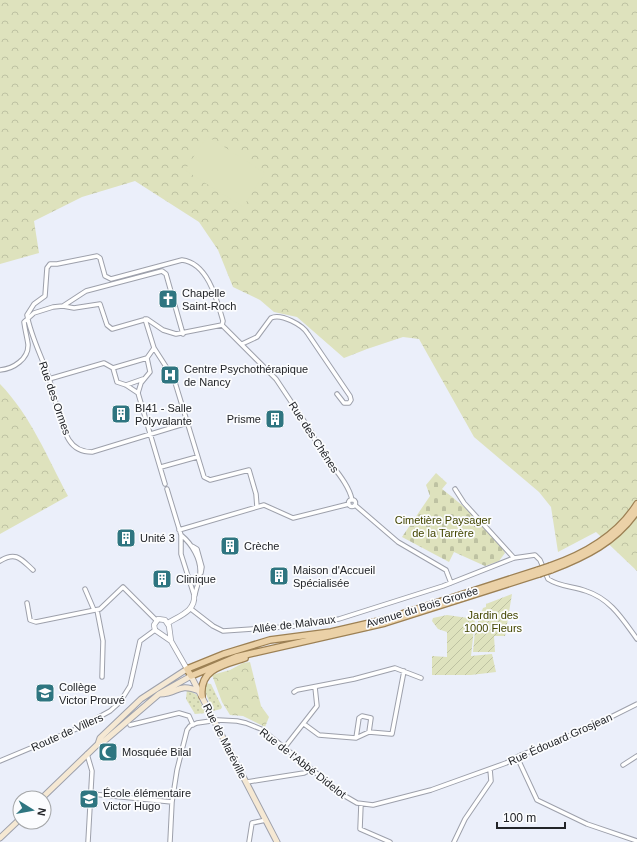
<svg xmlns="http://www.w3.org/2000/svg" width="637" height="842" viewBox="0 0 637 842" font-family="Helvetica,sans-serif">
  <style>
    .grass { fill: url(#grass-dots) }
    .forest { fill: url(#forest-crowns) }
    .cemetery { fill: url(#cemetery-stones) }
    .park { fill: #dee2bd }
    .garden { fill: url(#garden-furrows) }
    .lines { fill: none; stroke-linecap: round; stroke-linejoin: round }
    .minor-casing { stroke: #9da0ab; stroke-width: 5.5 }
    .tertiary-casing { stroke: #9da0ab; stroke-width: 6 }
    .secondary-casing { stroke: #9da0ab; stroke-width: 7 }
    .primary-casing { stroke: #9c8054; stroke-width: 8 }
    .minor { stroke: #fff; stroke-width: 3.5 }
    .tertiary { stroke: #fff; stroke-width: 4.5 }
    .secondary { stroke: #f5e8d3; stroke-width: 5 }
    .primary { stroke: #ebd1a7; stroke-width: 5.5 }
    .primary-bridge-casing { stroke: #9c8054; stroke-width: 8; stroke-linecap: butt }
    .primary-bridge { stroke: #ebd1a7; stroke-width: 5.5 }
    .labels { text-anchor: middle; dominant-baseline: central; stroke-width: 3.5; stroke-linejoin: round; paint-order: stroke }
    .poi-label { font-size: 11px; fill: #222428; stroke: #fbfcfe; text-anchor: start }
    .street-label { font-size: 11px; fill: #222428; stroke: #fbfcfe }
    .park-label { font-size: 11px; fill: #434600; stroke: #fbfcfe }
  </style>
  <defs>
    <pattern id="grass-dots" width="8" height="8" patternUnits="userSpaceOnUse"><rect width="8" height="8" fill="#dee2bd"/><path d="M2 2h.1M6 6h.1" fill="none" stroke="#bec2a2" stroke-width="1.8" stroke-linecap="round"/></pattern>
    <pattern id="forest-crowns" width="20" height="18" patternUnits="userSpaceOnUse"><rect width="20" height="18" fill="#dee2bd"/><path d="M2 6a3 3 0 1 1 6 0M12 15a3 3 0 1 1 6 0" fill="none" stroke="#bec2a2"/></pattern>
    <pattern id="cemetery-stones" width="16" height="16" patternUnits="userSpaceOnUse"><rect width="16" height="16" fill="#dee2bd"/><path d="M2 7V4a2 2 0 0 1 4 0v3zM10 15v-3a2 2 0 0 1 4 0v3z" fill="#bec2a2"/></pattern>
    <pattern id="garden-furrows" width="10" height="10" patternUnits="userSpaceOnUse"><rect width="10" height="10" fill="#dee2bd"/><path d="M-1 1l2-2M0 10L10 0M9 11l2-2" fill="none" stroke="#bec2a2"/></pattern>
  </defs>
  <rect width="100%" height="100%" fill="#ebeffa"/>
  <path class="grass" d="M 205,683 L 211,684 L 222,707 L 221,709 L 213,711 L 204,689 Z
    M 187,689 L 197,695 L 206,713 L 195,714 L 186,699 Z"/>
  <path class="forest" d="M 0,0 L 637,0 L 637,571 L 596,532 L 558,552 L 551,507 L 539,492 L 474,437 L 419,339 L 403,337 L 367,349 L 344,358 L 297,317 L 274,312 L 260,300 L 233,287 L 218,250 L 199,222 L 135,181 L 82,197 L 34,221 L 39,253 L 0,264 Z
    M 0,384 C 31,416 47,457 68,496 L 0,534 Z
    M 250,662 L 261,706 L 269,717 L 265,727 L 243,716 L 230,715 L 222,702 L 212,675 L 230,670 L 243,663 Z"/>
  <path class="cemetery" d="M 436,473 L 447,483 L 442,489 C 459,502 498,534 505,553 L 499,561 L 485,566 L 454,552 L 449,562 L 402,537 L 430,496 L 426,485 Z"/>
  <path class="park" d="M 207,136 L 265,173 L 243,207 L 185,170 Z"/>
  <path class="garden" d="M 512,594 L 505,636 L 494,636 L 495,652 L 473,652 L 475,631 L 483,608 L 486,607 L 486,604 Z
    M 447,615 L 475,619 L 471,656 L 492,654 L 496,672 L 471,675 L 432,675 L 432,656 L 447,657 L 447,632 L 438,629 L 432,621 L 433,618 Z"/>
  <g class="lines">
    <defs>
      <path id="minor" d="M 63,306 L 74,308 L 100,304 L 107,325 L 112,329 L 147,319 L 163,330 L 176,334 L 222,325
        M 145,319 L 154,348 L 174,379 L 204,477 L 210,480 L 249,470 L 256,494 L 257,507
        M 222,325 L 276,379 L 312,433 C 319,455 348,478 352,500
        M 242,344 L 257,337 L 271,318 C 281,313 303,325 308,334 C 322,355 336,375 350,396 L 351,400 L 349,403 L 344,403 L 337,394
        M 0,370 C 13,369 29,359 28,344 C 27,337 25,330 24,322 L 34,313 L 53,307 L 63,306 L 86,291 L 162,271 L 166,274 L 183,334
        M 49,379 L 104,363 L 113,368
        M 126,385 L 143,379
        M 138,393 L 165,484
        M 138,393 L 126,385 L 117,382 L 113,368 L 147,358 L 154,348
        M 138,393 L 141,383 L 150,372 L 147,358
        M 187,423 L 92,452 C 82,452 74,448 69,440 C 61,428 54,394 49,378 C 42,357 31,337 27,315 L 34,304 L 45,296 L 47,268 L 50,264 L 57,264 L 97,256 L 100,258 L 105,276 L 111,279 L 182,260 C 208,263 217,300 223,321 L 222,325
        M 161,467 L 197,457
        M 167,489 L 181,535 L 181,554 L 194,595
        M 455,489 L 464,503 L 514,558
        M348.5 503a3.5 3.5 0 1 1 7 0a3.5 3.5 0 1 1-7 0Z
        M 355,505 L 398,542 L 446,570 L 451,583
        M 179,530 L 264,505 L 293,518 L 349,504
        M 181,535 C 192,544 201,559 200,573 C 200,580 196,588 195,595
        M 192,546 L 197,549 L 202,567 L 201,573
        M 0,561 C 16,551 21,559 33,570
        M 85,589 L 94,610
        M 27,603 L 30,620 L 36,622 L 100,609 L 123,587 L 157,621
        M 191,609 L 213,626 L 223,631 L 297,626 L 339,619 L 443,586 L 514,558 L 535,555 L 540,560 L 548,579 C 560,587 573,586 586,591 C 611,599 623,620 637,639
        M 97,610 L 103,641 L 102,677
        M 294,692 L 297,690 L 354,679 L 395,668 L 421,678
        M 304,724 L 319,735 L 356,738 L 369,732 L 392,734 L 404,671
        M 130,725 L 179,713 L 189,716 L 193,725
        M 356,738 L 359,718 L 362,716 L 371,718 L 369,732
        M 285,747 L 317,706 L 315,687
        M 87,754 L 92,771 L 88,842
        M 517,757 L 537,800 L 587,824 L 637,841
        M 0,761 L 81,727 L 110,711 L 120,702 L 130,686 L 140,641 L 155,630
        M 623,765 L 637,756
        M 247,782 L 304,773 L 312,769
        M 92,794 L 172,802
        M 361,804 L 360,829 L 390,842
        M 170,842 L 172,802 L 177,770 L 187,730 L 190,726 L 197,723 L 218,720 L 237,721 L 246,723 L 261,729 L 345,796 L 357,803 L 373,805 L 431,790 L 506,763 L 521,755 L 591,727 L 637,704
        M 249,842 L 252,823 L 266,820
        M 454,842 L 465,819 L 491,781 L 490,769"/>
      <path id="tertiary" d="M 168,623 C 179,616 196,611 194,595
        M 171,641 L 169,626 L 165,620 L 158,619 L 154,625 L 155,630 L 171,641 L 187,669"/>
      <path id="secondary" d="M 160,694 C 179,694 177,682 199,691
        M 98,744 L 100,738 L 141,699 L 187,669
        M 42,798 L 98,744 L 103,742 L 159,694 L 191,676 L 277,842
        M 0,838 L 20,819"/>
      <path id="primary" d="M 550,566 C 585,554 617,536 637,504
        M 538,570 L 383,620 L 331,632 L 270,640 L 224,654 L 187,669 L 191,676 L 236,657 L 385,623 L 539,574
        M 551,570 C 585,557 616,542 637,511
        M 202,696 C 199,669 223,665 245,658"/>
    </defs>
    <use href="#minor" class="minor-casing"/>
    <use href="#tertiary" class="tertiary-casing"/>
    <use href="#secondary" class="secondary-casing"/>
    <use href="#primary" class="primary-casing"/>
    <use href="#minor" class="minor"/>
    <use href="#tertiary" class="tertiary"/>
    <use href="#secondary" class="secondary"/>
    <use href="#primary" class="primary"/>
    <defs>
      <path id="primary-bridge" d="M 538,570 L 550,566
        M 539,574 L 551,570"/>
    </defs>
    <use href="#primary-bridge" class="primary-bridge-casing"/>
    <use href="#primary-bridge" class="primary-bridge"/>
  </g>
  <defs>
    <symbol id="church-square" viewBox="-11 -11 22 22"><rect x="-9" y="-9" width="18" height="18" rx="4" fill="#2e7580" stroke="#fbfcfe"/><path d="M-1.2-6h2.4v3.5h3.3v2.4h-3.3V6h-2.4V-.1h-3.3v-2.4h3.3Z" fill="#fff"/></symbol>
    <symbol id="hospital-square" viewBox="-11 -11 22 22"><rect x="-9" y="-9" width="18" height="18" rx="4" fill="#2e7580" stroke="#fbfcfe"/><path d="M-5-5h3v3.5h4V-5h3V5h-3V1.5h-4V5h-3Z" fill="#fff"/></symbol>
    <symbol id="building-square" viewBox="-11 -11 22 22"><rect x="-9" y="-9" width="18" height="18" rx="4" fill="#2e7580" stroke="#fbfcfe"/><path d="M-4-6H4V6H1V3H-1V6H-4ZM-2.5-4.3h1.7v1.8h-1.7ZM.8-4.3h1.7v1.8H.8ZM-2.5-1h1.7V.8h-1.7ZM.8-1h1.7V.8H.8Z" fill="#fff"/></symbol>
    <symbol id="school-square" viewBox="-11 -11 22 22"><rect x="-9" y="-9" width="18" height="18" rx="4" fill="#2e7580" stroke="#fbfcfe"/><path d="M0-5L7-2L0 1L-7-2ZM-4 1L0 2.5L4 1V4Q0 6-4 4Z" fill="#fff"/></symbol>
    <symbol id="mosque-square" viewBox="-11 -11 22 22"><rect x="-9" y="-9" width="18" height="18" rx="4" fill="#2e7580" stroke="#fbfcfe"/><path d="M3.5-4.9A6 6 0 1 0 3.5 4.9A5 5 0 1 1 3.5-4.9Z" fill="#fff"/></symbol>
  </defs>
  <g fill-rule="evenodd">
    <use href="#church-square" x="157" y="288" width="22" height="22"/>
    <use href="#hospital-square" x="159" y="364" width="22" height="22"/>
    <use href="#building-square" x="110" y="403" width="22" height="22"/>
    <use href="#building-square" x="264" y="408" width="22" height="22"/>
    <use href="#building-square" x="115" y="527" width="22" height="22"/>
    <use href="#building-square" x="219" y="535" width="22" height="22"/>
    <use href="#building-square" x="268" y="565" width="22" height="22"/>
    <use href="#building-square" x="151" y="568" width="22" height="22"/>
    <use href="#school-square" x="34" y="682" width="22" height="22"/>
    <use href="#mosque-square" x="97" y="741" width="22" height="22"/>
    <use href="#school-square" x="78" y="788" width="22" height="22"/>
  </g>
  <g class="labels">
    <g class="poi-label">
      <text x="182" y="293">Chapelle<tspan x="182" dy="13">Saint-Roch</tspan></text>
      <text x="184" y="369">Centre Psychothérapique<tspan x="184" dy="13">de Nancy</tspan></text>
      <text x="135" y="408">BI41 - Salle<tspan x="135" dy="13">Polyvalante</tspan></text>
      <text x="261" y="419" text-anchor="end">Prisme</text>
      <text x="140" y="538">Unité 3</text>
      <text x="244" y="546">Crèche</text>
      <text x="293" y="570">Maison d'Accueil<tspan x="293" dy="13">Spécialisée</tspan></text>
      <text x="176" y="579">Clinique</text>
      <text x="59" y="687">Collège<tspan x="59" dy="13">Victor Prouvé</tspan></text>
      <text x="122" y="752">Mosquée Bilal</text>
      <text x="103" y="793">École élémentaire<tspan x="103" dy="13">Victor Hugo</tspan></text>
    </g>
    <g class="street-label">
      <text transform="translate(55 398) rotate(71)">Rue des Ormes</text>
      <text transform="translate(314 437) rotate(57)">Rue des Chênes</text>
      <text transform="translate(422 607) rotate(-17)">Avenue du Bois Gronée</text>
      <text transform="translate(294 624) rotate(-7)">Allée de Malvaux</text>
      <text transform="translate(67 732) rotate(-24)">Route de Villers</text>
      <text transform="translate(560 739) rotate(-24)">Rue Édouard Grosjean</text>
      <text transform="translate(225 741) rotate(63)">Rue de Maréville</text>
      <text transform="translate(303 763) rotate(38)">Rue de l'Abbé Didelot</text>
    </g>
    <g class="park-label">
      <text x="443" y="520">Cimetière Paysager<tspan x="443" dy="13">de la Tarrère</tspan></text>
      <text x="493" y="615">Jardin des<tspan x="493" dy="13">1000 Fleurs</tspan></text>
    </g>
  </g>
  <g transform="translate(32 810) rotate(101)"><circle r="19" fill="#fbfcfe" stroke="#a4a6a8"/>
  <path d="M0-3L7 15L0 10L-7 15Z" fill="#2e7580"/>
  <text y="-6" font-size="11" font-weight="bold" text-anchor="middle" fill="#222428">N</text>
  </g>
  <path d="M497 822v6h68v-6" fill="none" stroke="#222428" stroke-width="2"/>
  <text x="503" y="822" font-size="12" fill="#222428" stroke="#fbfcfe" stroke-width="3" paint-order="stroke">100 m</text>
</svg>
